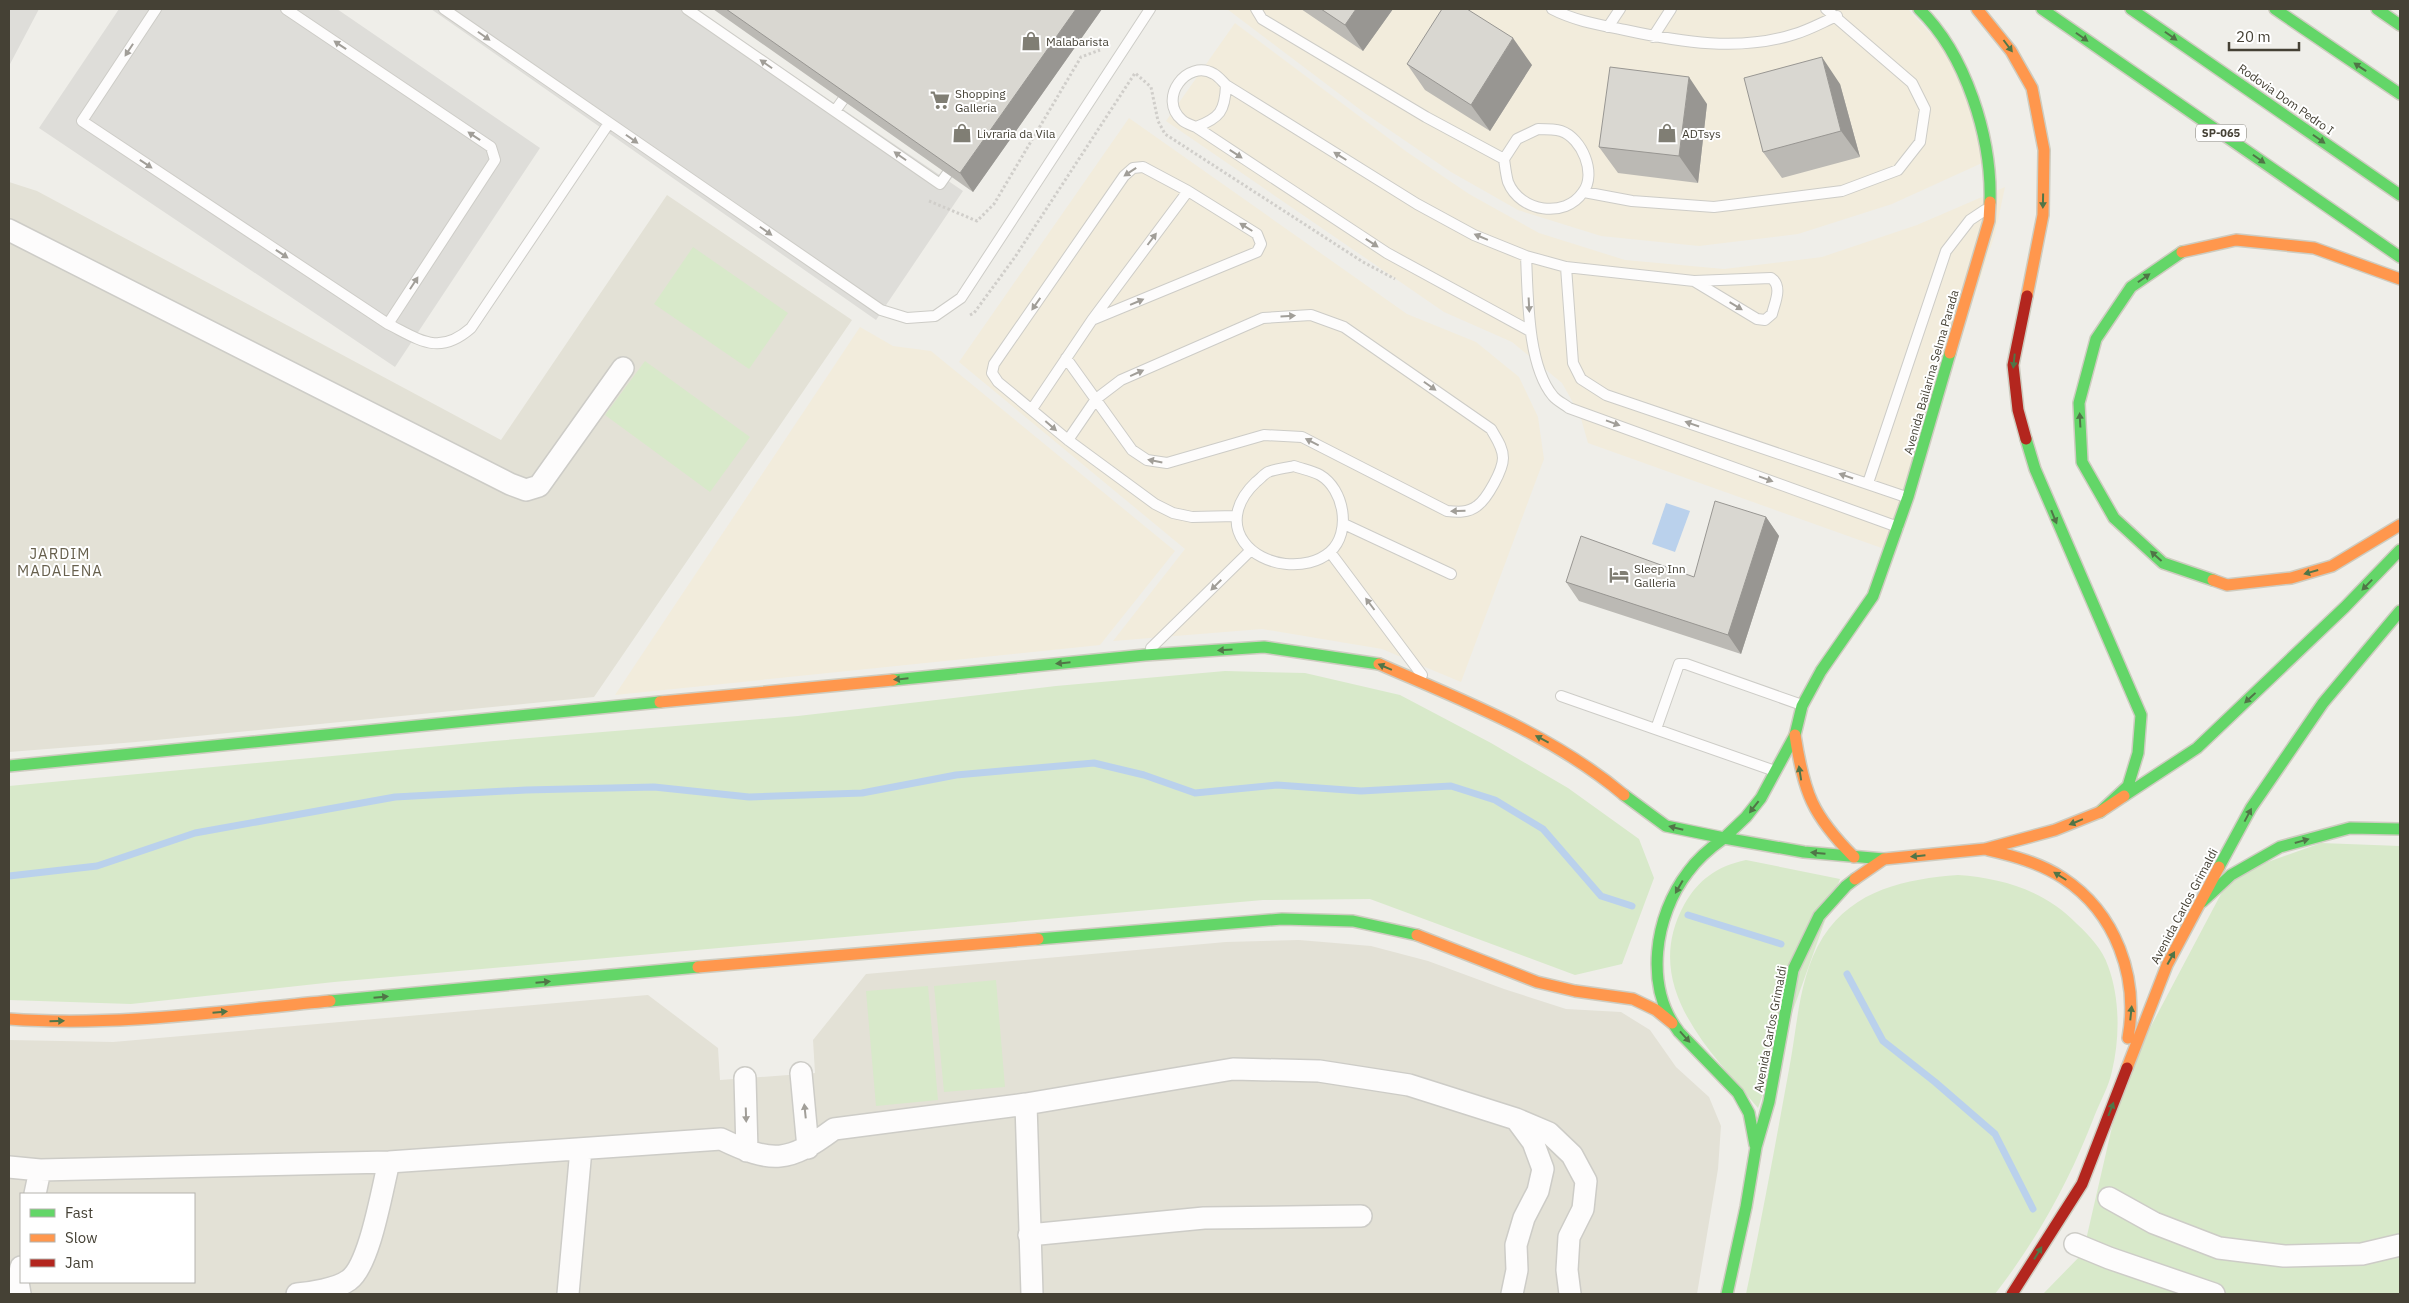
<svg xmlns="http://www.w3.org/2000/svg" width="2409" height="1303" viewBox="0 0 2409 1303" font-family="'IBM Plex Sans',sans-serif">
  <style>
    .residential { fill: #e3e1d6; fill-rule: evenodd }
    .commercial { fill: #f2ecdc }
    .green { fill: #d8e9ca }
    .parking { fill: #deddd9 }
    .water { fill: #bad1ec }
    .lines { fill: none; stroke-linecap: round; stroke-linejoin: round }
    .stream { stroke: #bad1ec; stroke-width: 7 }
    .lane-casing { stroke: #cdccc7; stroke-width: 12 }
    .street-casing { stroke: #cdccc7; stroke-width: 24 }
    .fast-casing { stroke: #ceccc0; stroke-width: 14 }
    .slow-casing { stroke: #ceccc0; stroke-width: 14 }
    .jam-casing { stroke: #ceccc0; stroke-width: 14 }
    .path { stroke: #d0ceca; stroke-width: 3; stroke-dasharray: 2.5 2.5; stroke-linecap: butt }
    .lane { stroke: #fdfcfc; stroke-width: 10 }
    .street { stroke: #fdfcfc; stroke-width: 21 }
    .fast { stroke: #63d668; stroke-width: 11 }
    .slow { stroke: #ff974d; stroke-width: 11 }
    .jam { stroke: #b3261e; stroke-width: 11 }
    .wall { fill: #bbb9b4 }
    .shaded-wall { fill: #989692 }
    .building { fill: #d9d7d1; stroke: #989692 }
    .oneway { fill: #a19e98 }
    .oneway2 { fill: #507547 }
    .labels { text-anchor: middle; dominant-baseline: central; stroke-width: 4; stroke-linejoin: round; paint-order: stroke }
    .shield { fill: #fff; stroke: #7d7a72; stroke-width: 1 }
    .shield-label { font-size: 11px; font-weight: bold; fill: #454135 }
    .poi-label { font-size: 12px; fill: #454135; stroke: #fff; text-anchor: start }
    .street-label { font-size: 12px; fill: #454135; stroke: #fff }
    .quarter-label { font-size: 15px; letter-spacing: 1px; fill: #67604d; stroke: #fff }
  </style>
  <rect width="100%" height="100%" fill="#efeee9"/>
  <path class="residential" d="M 9,182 L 37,191 L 501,440 L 667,195 L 852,320 L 594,697 L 136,742 L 9,752 Z
    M 1299,940 L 1371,946 L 1428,961 L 1504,989 L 1566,1009 L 1621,1012 L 1650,1030 L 1676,1067 L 1709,1097 L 1721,1126 L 1718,1169 L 1697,1294 L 9,1294 L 9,1040 L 113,1042 L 648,995 L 718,1048 L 720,1080 L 815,1073 L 813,1040 L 866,974 L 1226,942 ZM 21,1194 L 194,1194 L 194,1282 L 21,1282 Z"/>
  <path class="commercial" d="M 1227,9 L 1908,9 L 1966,73 L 1982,163 L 1892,204 L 1798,234 L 1699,246 L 1601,236 L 1518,210 L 1451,172 L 1366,114 Z
    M 1235,23 L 1407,152 L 1469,194 L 1539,233 L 1625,260 L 1724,269 L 1822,257 L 1917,225 L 2005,187 L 1995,234 L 1890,551 L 1588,443 L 1580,415 L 1562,383 L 1512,342 L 1444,312 L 1166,121 Z
    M 1129,118 L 1407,314 L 1476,342 L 1519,377 L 1538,417 L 1544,459 L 1461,682 L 1382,649 L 1262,629 L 1113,641 L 1185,549 L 959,362 Z
    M 860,327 L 893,346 L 931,351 L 1175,551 L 1100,645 L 615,695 Z"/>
  <path class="green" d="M 693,247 L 788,313 L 749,369 L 654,304 Z
    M 645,361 L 750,437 L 710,492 L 605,415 Z
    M 1225,671 L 1305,673 L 1400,695 L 1491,743 L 1568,788 L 1639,839 L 1654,878 L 1622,964 L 1575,975 L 1370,899 L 1263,900 L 334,982 L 131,1004 L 9,1000 L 9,786 L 494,741 L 798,716 L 1056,686 Z
    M 2321,843 L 2400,846 L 2400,1294 L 2043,1294 L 2083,1253 L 2123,1079 L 2231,875 Z
    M 1746,860 L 1840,879 L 1758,1108 C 1710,1051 1640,986 1684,905 C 1698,880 1717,866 1746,860 Z
    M 1958,875 C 2003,878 2045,891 2077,924 C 2089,935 2103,950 2108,966 C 2120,998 2120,1038 2112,1071 C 2109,1086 2100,1102 2094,1117 C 2070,1180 2037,1240 1995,1294 L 1746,1294 C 1762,1218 1776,1141 1790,1064 C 1798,1021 1799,976 1823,937 C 1854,889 1906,879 1958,875 Z
    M 996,980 L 1005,1087 L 944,1092 L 934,986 Z
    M 928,986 L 938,1100 L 876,1106 L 866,991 Z"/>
  <path class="parking" d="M 9,9 L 39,9 L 9,66 Z
    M 119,9 L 337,9 L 540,148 L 395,367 L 39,128 Z
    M 431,9 L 696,9 L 963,191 L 876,320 Z"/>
  <path class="water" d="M 1666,503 L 1690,511 L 1675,552 L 1652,544 Z"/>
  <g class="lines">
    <path class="stream" d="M 9,876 L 97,866 L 195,833 L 395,797 L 526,790 L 654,787 L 749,797 L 862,793 L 956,775 L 1094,763 L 1144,775 L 1195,793 L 1277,785 L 1361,791 L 1451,786 L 1495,800 L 1543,829 L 1601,896 L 1632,906
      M 1688,915 L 1781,944
      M 1847,974 L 1883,1041 L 1935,1082 L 1995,1134 L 2033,1209"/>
    <defs>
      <path id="lane" d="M 156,9 L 82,121 L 388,324 C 420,340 439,356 471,328 L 609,123
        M 286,9 L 491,147 L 495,160 L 388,324
        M 444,9 L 881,310 L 907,318 L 935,316 L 961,298 L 1150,9
        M 687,9 L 940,184 L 954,164
        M 1256,9 L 1262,19 L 1426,117 L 1504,159
        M 1552,9 C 1575,21 1600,25 1625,30 C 1680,42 1740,52 1795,34 C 1809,30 1823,22 1837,16
        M 1608,27 L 1620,9
        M 1653,37 L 1671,9
        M 835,111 L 850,90
        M 1196,127 C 1220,118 1225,111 1226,85
        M 1538,129 C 1546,129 1555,129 1561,131 C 1582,138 1597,174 1583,192 C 1565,219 1520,212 1508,182 C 1506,175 1505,166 1504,159 L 1517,139 Z
        M 1584,192 L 1632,201 L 1714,207 L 1842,191 L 1898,170 L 1920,142 L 1925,109 L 1912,83 L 1826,9
        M 1526,256 C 1528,295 1527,365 1553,396 C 1557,401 1564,404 1569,408 L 1898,527
        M 1566,267 L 1573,363 L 1581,379 L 1606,395 L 1906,497
        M 1092,320 L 1257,252 L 1261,244 L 1257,234 L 1188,191 L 1143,167 L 1133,168 L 1124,176 L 994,364 L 992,373 L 998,382 L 1068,440 L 1155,504 L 1173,513 L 1192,517 L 1236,516
        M 1530,331 L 1387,253 L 1196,127 C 1191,125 1185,123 1182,120 C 1157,99 1187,58 1214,74 C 1218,76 1222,81 1226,85 L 1417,204 L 1474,235 L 1526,256 L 1566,267 L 1694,281 L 1771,278 C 1783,286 1775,302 1772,314 L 1765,320 L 1757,319 L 1694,281
        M 1066,358 L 1132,450 L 1147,460 L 1167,463 L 1264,435 L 1302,437 L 1447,511 C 1457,512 1468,513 1477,506 C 1487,499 1503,470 1503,458 C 1503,447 1496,438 1491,429 L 1344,327 L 1311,315 L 1263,318 L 1121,380 L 1096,399 L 1068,440
        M 1032,409 L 1092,320 L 1188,191
        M 1294,466 C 1302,469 1313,471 1320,475 C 1344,489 1352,532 1330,552 C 1307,572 1262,567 1244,542 C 1229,521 1239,498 1256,482 C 1260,479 1264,474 1268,472 C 1276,469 1286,468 1294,466 Z
        M 1868,483 L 1946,251 L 1970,220 L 1985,210
        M 1344,524 L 1451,574
        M 1330,552 L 1422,675
        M 1151,648 L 1250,551
        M 1561,696 L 1775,771
        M 1656,729 L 1679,664 L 1686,664 L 1802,705"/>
      <path id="street" d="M 9,230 L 510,484 L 526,490 L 539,486 L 623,368
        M 801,1073 L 808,1148
        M 745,1078 L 747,1151
        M 1026,1104 L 1032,1294
        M 9,1167 L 40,1170 L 389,1162 L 721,1139 C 773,1164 788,1163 834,1129 L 1026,1104 L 1233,1069 L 1319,1071 L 1409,1085 L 1516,1119 L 1549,1133 L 1572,1155 L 1586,1181 L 1583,1209 L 1569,1237 L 1567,1270 L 1570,1294
        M 35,1194 L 40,1170
        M 2109,1198 L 2154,1223 L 2219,1248 L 2284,1256 L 2362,1254 L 2400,1245
        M 1029,1235 L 1204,1218 L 1361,1216
        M 2075,1244 L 2109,1258 L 2214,1294
        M 20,1294 L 18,1282 L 21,1267
        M 297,1294 C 310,1293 337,1289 349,1280 C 370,1265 382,1189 389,1162
        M 568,1294 L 581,1149
        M 1512,1294 L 1517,1270 L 1516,1245 L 1524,1218 L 1538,1191 L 1543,1169 L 1533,1142 L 1516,1119"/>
      <path id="fast" d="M 1919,9 C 1966,54 1992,138 1990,202
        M 2042,9 L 2400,257
        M 2131,9 L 2400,195
        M 2275,9 L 2400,94
        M 2377,9 L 2400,25
        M 2182,252 L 2131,287 L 2096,339 L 2079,403 L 2082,462 L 2114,518 L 2163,563 L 2213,580
        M 2026,439 L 2035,469 L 2141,715 L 2138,753 L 2128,786 L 2100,812
        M 893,680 L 1145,655 L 1264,647 L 1379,664
        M 9,766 L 660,702
        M 1624,795 L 1666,826 L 1724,838 L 1746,817 L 1761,798 L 1795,735 L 1802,706 L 1821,671 L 1873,596 L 1908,497 L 1950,353
        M 2124,796 L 2197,748 L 2345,607 L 2400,550
        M 2219,867 L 2251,808 L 2323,703 L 2400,611
        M 2202,902 L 2231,875 L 2280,847 L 2350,828 L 2400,829
        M 1038,939 L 1282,919 L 1353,921 L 1417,935
        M 330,1001 L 698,967
        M 1755,1145 L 1749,1113 L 1738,1093 L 1679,1032 C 1644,987 1654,916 1688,872 C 1698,858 1710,848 1724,838 L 1804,852 L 1884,859
        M 1727,1294 L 1746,1207 L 1756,1147 L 1769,1102 L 1793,970 L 1819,916 L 1846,886 L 1855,879"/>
      <path id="slow" d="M 1977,9 L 2011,51 L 2032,88 L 2044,150 L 2043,215 L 2027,296
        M 2182,252 L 2236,240 L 2314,248 L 2400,279
        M 1950,353 L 1989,221 L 1990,202
        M 2213,580 L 2227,585 L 2291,578 L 2332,566 L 2400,525
        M 1379,664 C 1464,701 1553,735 1624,795
        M 660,702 L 893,680
        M 1795,735 C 1804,793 1812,815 1854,857
        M 1988,850 C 2014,856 2040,863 2063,878 C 2116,913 2139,977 2128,1038
        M 1855,879 L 1884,859 L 1985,849 L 2055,830 L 2100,812 L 2124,796
        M 1417,935 L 1537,982 L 1575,991 L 1633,999 L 1656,1010 L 1672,1023
        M 698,967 L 1038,939
        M 9,1019 C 116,1027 223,1011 330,1001
        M 2127,1068 L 2167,965 L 2219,867"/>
      <path id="jam" d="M 2026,439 L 2018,410 L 2013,365 L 2027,296
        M 2012,1294 L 2082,1184 L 2127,1068"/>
    </defs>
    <use href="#lane" class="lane-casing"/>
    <use href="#street" class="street-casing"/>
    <use href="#fast" class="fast-casing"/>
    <use href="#slow" class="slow-casing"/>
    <use href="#jam" class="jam-casing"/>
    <path class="path" d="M 929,201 L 977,221 L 994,204 L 1081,57 L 1100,50
      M 970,315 L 974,313 L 1015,257 L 1135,73 L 1151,87 L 1158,121 L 1165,134 L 1363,262 L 1395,279"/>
    <use href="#lane" class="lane"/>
    <use href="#street" class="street"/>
    <use href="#fast" class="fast"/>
    <use href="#slow" class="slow"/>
    <use href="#jam" class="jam"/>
  </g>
  <path class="wall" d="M 713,9 L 1102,9 L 973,192 Z
    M 1301,9 L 1393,9 L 1363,51 Z
    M 1407,64 L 1532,65 L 1490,131 L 1425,90 Z
    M 1840,84 L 1860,157 L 1782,178 L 1763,152 Z
    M 1707,104 L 1698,183 L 1618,173 L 1599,147 Z
    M 1766,517 L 1779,536 L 1741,654 L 1579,601 L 1566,582 L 1694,577 Z"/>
  <path class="shaded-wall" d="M 1076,9 L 1102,9 L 973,192 L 960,173 Z
    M 1356,9 L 1393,9 L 1363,51 L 1345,25 Z
    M 1513,38 L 1532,65 L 1490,131 L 1471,105 Z
    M 1822,57 L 1840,84 L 1860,157 L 1841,131 Z
    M 1689,77 L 1707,104 L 1698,183 L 1679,156 Z
    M 1766,517 L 1779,536 L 1741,654 L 1728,635 Z"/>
  <path class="building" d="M 726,9 L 1076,9 L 960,173 Z
    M 1321,9 L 1356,9 L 1345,25 Z
    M 1442,9 L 1467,9 L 1513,38 L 1471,105 L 1407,64 Z
    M 1822,57 L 1841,131 L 1763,152 L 1744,78 Z
    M 1610,67 L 1689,77 L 1679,156 L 1599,147 Z
    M 1715,501 L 1766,517 L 1728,635 L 1566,582 L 1581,536 L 1694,577 Z"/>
  <defs><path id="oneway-solid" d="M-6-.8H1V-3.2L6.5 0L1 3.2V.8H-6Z" transform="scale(1.25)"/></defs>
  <g class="oneway">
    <use href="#oneway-solid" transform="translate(484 36) rotate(35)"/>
    <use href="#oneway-solid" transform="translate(340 45) rotate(-146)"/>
    <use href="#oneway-solid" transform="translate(129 50) rotate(123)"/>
    <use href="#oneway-solid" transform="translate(766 64) rotate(-145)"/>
    <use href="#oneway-solid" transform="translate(474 136) rotate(-146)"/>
    <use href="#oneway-solid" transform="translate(632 139) rotate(35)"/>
    <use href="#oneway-solid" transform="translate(1236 154) rotate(33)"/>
    <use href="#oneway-solid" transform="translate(900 156) rotate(-145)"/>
    <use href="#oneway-solid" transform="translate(1340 156) rotate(-148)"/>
    <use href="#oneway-solid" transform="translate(146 164) rotate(34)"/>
    <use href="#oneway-solid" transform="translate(1130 172) rotate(146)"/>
    <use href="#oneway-solid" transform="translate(1246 227) rotate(-148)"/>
    <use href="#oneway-solid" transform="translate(766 231) rotate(35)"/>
    <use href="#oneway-solid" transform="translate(1481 237) rotate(-157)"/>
    <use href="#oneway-solid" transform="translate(1152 239) rotate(-53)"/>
    <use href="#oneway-solid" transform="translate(1372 243) rotate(33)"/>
    <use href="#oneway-solid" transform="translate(282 254) rotate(34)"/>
    <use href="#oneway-solid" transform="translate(414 283) rotate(-57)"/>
    <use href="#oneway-solid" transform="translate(1137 302) rotate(-23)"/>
    <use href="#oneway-solid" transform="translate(1036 304) rotate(125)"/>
    <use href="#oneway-solid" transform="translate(1529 305) rotate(87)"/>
    <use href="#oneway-solid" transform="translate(1736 306) rotate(31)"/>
    <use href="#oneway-solid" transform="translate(1288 316) rotate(-3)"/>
    <use href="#oneway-solid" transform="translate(1137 373) rotate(-24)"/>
    <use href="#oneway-solid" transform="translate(1430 386) rotate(35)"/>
    <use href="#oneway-solid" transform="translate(1613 423) rotate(20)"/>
    <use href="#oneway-solid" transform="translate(1692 424) rotate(-161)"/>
    <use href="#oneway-solid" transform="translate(1051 426) rotate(41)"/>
    <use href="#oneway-solid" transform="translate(1312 442) rotate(-153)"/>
    <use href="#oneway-solid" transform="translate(1155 461) rotate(-169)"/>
    <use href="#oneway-solid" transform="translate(1846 476) rotate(-161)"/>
    <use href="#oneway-solid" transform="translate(1766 479) rotate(20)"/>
    <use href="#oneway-solid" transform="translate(1458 511) rotate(178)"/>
    <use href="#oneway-solid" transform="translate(1216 585) rotate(135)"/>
    <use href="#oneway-solid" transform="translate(1370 604) rotate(-127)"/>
    <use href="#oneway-solid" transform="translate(805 1111) rotate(-96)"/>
    <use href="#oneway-solid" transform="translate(746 1115) rotate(88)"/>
  </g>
  <g class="oneway2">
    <use href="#oneway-solid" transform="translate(2171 36) rotate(35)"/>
    <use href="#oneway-solid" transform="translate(2082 37) rotate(35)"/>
    <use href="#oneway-solid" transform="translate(2008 46) rotate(53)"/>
    <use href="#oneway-solid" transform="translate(2360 67) rotate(-146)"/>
    <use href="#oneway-solid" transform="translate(2319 139) rotate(35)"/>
    <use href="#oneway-solid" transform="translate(2259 159) rotate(35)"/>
    <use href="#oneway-solid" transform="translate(2043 201) rotate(91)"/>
    <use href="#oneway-solid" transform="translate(2144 278) rotate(-35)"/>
    <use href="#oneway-solid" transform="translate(2014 361) rotate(96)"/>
    <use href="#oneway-solid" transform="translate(2080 420) rotate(-93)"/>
    <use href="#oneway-solid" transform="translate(2054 517) rotate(68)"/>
    <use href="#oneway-solid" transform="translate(2156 556) rotate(-138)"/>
    <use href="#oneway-solid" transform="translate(2311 572) rotate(164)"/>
    <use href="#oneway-solid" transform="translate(2367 585) rotate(134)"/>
    <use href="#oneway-solid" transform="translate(1225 650) rotate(176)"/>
    <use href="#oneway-solid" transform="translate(1063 663) rotate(174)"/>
    <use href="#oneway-solid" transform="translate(1385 667) rotate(-157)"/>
    <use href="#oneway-solid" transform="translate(901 679) rotate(174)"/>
    <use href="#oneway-solid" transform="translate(2250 698) rotate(137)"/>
    <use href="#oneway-solid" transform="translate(1542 739) rotate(-152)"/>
    <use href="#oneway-solid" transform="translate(1800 773) rotate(-99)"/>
    <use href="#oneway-solid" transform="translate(1754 807) rotate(128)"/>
    <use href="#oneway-solid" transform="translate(2248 815) rotate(-62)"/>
    <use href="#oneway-solid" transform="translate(2076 822) rotate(158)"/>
    <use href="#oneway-solid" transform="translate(1676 828) rotate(-166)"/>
    <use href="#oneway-solid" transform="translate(2302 841) rotate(-16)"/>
    <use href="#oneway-solid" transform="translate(1818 853) rotate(-175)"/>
    <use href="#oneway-solid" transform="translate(1918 856) rotate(174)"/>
    <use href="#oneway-solid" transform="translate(2060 876) rotate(-148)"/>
    <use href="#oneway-solid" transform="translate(1679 887) rotate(120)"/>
    <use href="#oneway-solid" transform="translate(2171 958) rotate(-61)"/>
    <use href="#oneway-solid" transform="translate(543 982) rotate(-5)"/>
    <use href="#oneway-solid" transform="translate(381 997) rotate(-5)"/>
    <use href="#oneway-solid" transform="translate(220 1012) rotate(-5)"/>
    <use href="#oneway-solid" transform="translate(2131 1013) rotate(-84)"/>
    <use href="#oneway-solid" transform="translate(57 1021) rotate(-2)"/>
    <use href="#oneway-solid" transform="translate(1685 1037) rotate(48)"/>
    <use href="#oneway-solid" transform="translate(2111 1109) rotate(-69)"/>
    <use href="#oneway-solid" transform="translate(2038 1253) rotate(-58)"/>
  </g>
  <defs>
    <symbol id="shop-bare" viewBox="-9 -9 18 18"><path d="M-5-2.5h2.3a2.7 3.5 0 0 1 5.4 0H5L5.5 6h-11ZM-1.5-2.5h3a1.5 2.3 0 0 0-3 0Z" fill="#807e74" stroke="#fff" stroke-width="2.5" paint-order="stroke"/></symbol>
    <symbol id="supermarket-bare" viewBox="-9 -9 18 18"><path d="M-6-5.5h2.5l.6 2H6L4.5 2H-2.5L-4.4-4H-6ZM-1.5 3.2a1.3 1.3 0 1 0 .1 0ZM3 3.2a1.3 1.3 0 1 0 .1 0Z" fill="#807e74" stroke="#fff" stroke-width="2.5" paint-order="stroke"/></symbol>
    <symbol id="hotel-bare" viewBox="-9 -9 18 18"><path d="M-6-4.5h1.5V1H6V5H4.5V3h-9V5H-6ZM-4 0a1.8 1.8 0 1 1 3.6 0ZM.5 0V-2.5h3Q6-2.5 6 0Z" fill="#807e74" stroke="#fff" stroke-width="2.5" paint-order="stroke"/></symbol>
  </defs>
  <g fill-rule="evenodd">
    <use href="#shop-bare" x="1017" y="27" width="28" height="28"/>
    <use href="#supermarket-bare" x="926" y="86" width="28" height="28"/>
    <use href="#shop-bare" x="948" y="119" width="28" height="28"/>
    <use href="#shop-bare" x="1653" y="119" width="28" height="28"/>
    <use href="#hotel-bare" x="1605" y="561" width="28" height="28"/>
  </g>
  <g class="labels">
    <rect class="shield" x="2196" y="124.5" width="50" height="17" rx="4"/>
    <g class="shield-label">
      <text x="2221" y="133">SP-065</text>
    </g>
    <g class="poi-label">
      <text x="1046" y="41">Malabarista</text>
      <text x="955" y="93">Shopping<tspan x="955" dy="14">Galleria</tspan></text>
      <text x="977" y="133">Livraria da Vila</text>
      <text x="1682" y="133">ADTsys</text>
      <text x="1634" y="568">Sleep Inn<tspan x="1634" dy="14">Galleria</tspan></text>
    </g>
    <g class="street-label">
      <text transform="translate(2286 99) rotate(35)">Rodovia Dom Pedro I</text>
      <text transform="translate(1931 372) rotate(-74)">Avenida Bailarina Selma Parada</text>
      <text transform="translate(2184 906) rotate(-62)">Avenida Carlos Grimaldi</text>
      <text transform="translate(1770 1029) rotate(-79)">Avenida Carlos Grimaldi</text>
    </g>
    <g class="quarter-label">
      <text x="60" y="553">JARDIM<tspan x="60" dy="17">MADALENA</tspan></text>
    </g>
  </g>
  <rect width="2409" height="1303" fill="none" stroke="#454135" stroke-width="20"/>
  <rect x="20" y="1193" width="175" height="90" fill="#ffffff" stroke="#b5b3ae"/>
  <rect x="30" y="1209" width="25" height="8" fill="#63d668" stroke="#b5b3ae"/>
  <text x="65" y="1218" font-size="15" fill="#454135">Fast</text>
  <rect x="30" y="1234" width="25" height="8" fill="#ff974d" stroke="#b5b3ae"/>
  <text x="65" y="1243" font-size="15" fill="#454135">Slow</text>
  <rect x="30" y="1259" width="25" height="8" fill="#b3261e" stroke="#b5b3ae"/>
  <text x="65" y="1268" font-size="15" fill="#454135">Jam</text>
  <path d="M2229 42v8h70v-8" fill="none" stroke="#454135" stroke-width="2.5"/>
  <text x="2236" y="42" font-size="15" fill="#454135" stroke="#ffffff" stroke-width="4" paint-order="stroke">20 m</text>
</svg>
